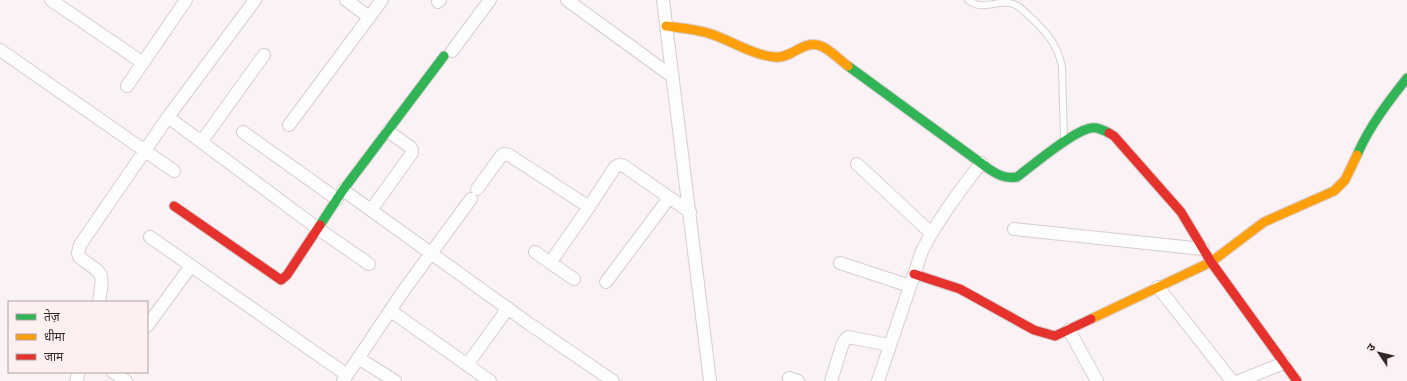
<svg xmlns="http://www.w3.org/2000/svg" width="1407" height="381" viewBox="0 0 1407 381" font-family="'PT Sans','Noto Sans Devanagari',sans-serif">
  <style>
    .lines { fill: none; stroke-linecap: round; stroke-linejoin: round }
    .lane-casing { stroke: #d7cdce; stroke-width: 8 }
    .street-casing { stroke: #d7cdce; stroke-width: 14 }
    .fast-casing { stroke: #d7cdce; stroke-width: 11 }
    .slow-casing { stroke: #d7cdce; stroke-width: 11 }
    .jam-casing { stroke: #d7cdce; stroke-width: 11 }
    .lane { stroke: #fefdfd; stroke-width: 6 }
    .street { stroke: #fefdfd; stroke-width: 12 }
    .fast { stroke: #30b455; stroke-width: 9 }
    .slow { stroke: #ff9f0a; stroke-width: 9 }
    .jam { stroke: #e5322d; stroke-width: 9 }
  </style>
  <rect width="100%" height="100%" fill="#faf2f4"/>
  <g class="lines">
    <defs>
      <path id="lane" d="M 968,0 C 983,11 993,1 1009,3 C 1016,3 1022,9 1027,14 C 1044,29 1058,44 1062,67 L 1064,139"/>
      <path id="street" d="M 51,0 L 143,63
        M 346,0 L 369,17
        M 567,0 L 673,77
        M 663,0 L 710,381
        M 438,2 L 440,0
        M 0,50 L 174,171
        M 452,51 L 490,0
        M 127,86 L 186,0
        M 168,117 L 317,228 L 369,264
        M 289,125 L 382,0
        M 243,132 L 337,199
        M 202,141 L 264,55
        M 857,164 L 931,233
        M 477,189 L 501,156 L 504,154 L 509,155 L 589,207 L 615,167 L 619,165 L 624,166 L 690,212
        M 343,190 L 528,323 L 613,381
        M 371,210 L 412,153 L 412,150 L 410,147 L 388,131
        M 1014,229 L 1203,249
        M 150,237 L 347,375
        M 535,252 L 574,279
        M 550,263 L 589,207
        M 840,263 L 910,286
        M 606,282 L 669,198
        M 1158,287 L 1232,381
        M 99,302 C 104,269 104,276 79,257 L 78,253 L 80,245 L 168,117 L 255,0
        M 391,311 L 490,381
        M 147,326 L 191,266
        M 1069,330 L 1097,381
        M 358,358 L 395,381
        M 467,365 L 508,308
        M 113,372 L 126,381
        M 789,378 L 798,381
        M 76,381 L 79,372
        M 343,381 L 404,290 L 471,199
        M 831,381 L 842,346 L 844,341 L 848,337 L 889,345
        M 878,381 L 922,251 C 938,219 960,191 981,163
        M 1239,381 L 1284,363"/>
      <path id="fast" d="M 848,66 L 989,169 C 998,175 1006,179 1017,177 C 1033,165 1073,131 1091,128 C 1097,127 1103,130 1109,133
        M 1357,155 C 1369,127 1388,102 1407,78
        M 320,225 L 343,190 L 444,56"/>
      <path id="slow" d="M 666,26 C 681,28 697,29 711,34 C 732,41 752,55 775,57 C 792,59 803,39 821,46 C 829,49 840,60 848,66
        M 1091,319 L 1211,262 L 1264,222 L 1334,191 L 1345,180 L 1357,155"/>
      <path id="jam" d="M 1109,133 L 1114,136 L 1181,212 L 1211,262 L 1297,381
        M 174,206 L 281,280 L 287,275 L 320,225
        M 914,274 L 960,289 L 1034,330 L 1055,336 L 1091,319"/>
    </defs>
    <use href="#lane" class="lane-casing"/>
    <use href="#street" class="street-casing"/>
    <use href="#fast" class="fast-casing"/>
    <use href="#slow" class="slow-casing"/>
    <use href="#jam" class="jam-casing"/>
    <use href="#lane" class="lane"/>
    <use href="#street" class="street"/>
    <use href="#fast" class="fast"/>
    <use href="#slow" class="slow"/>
    <use href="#jam" class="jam"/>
  </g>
  <rect x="8" y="301" width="140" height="72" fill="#feeff1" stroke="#ae9fa1"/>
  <rect x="16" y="314" width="20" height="6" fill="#30b455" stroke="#ae9fa1"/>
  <text x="44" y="321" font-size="12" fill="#36282a">तेज़</text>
  <rect x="16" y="334" width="20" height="6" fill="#ff9f0a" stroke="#ae9fa1"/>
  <text x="44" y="341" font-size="12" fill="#36282a">धीमा</text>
  <rect x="16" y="354" width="20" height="6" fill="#e5322d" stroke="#ae9fa1"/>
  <text x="44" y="361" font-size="12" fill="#36282a">जाम</text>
  <g transform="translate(1379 353) rotate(305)" stroke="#feeff1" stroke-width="3" paint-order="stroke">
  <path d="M0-3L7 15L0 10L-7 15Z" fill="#36282a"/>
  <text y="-6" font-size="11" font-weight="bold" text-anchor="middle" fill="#36282a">उ</text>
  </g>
</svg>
